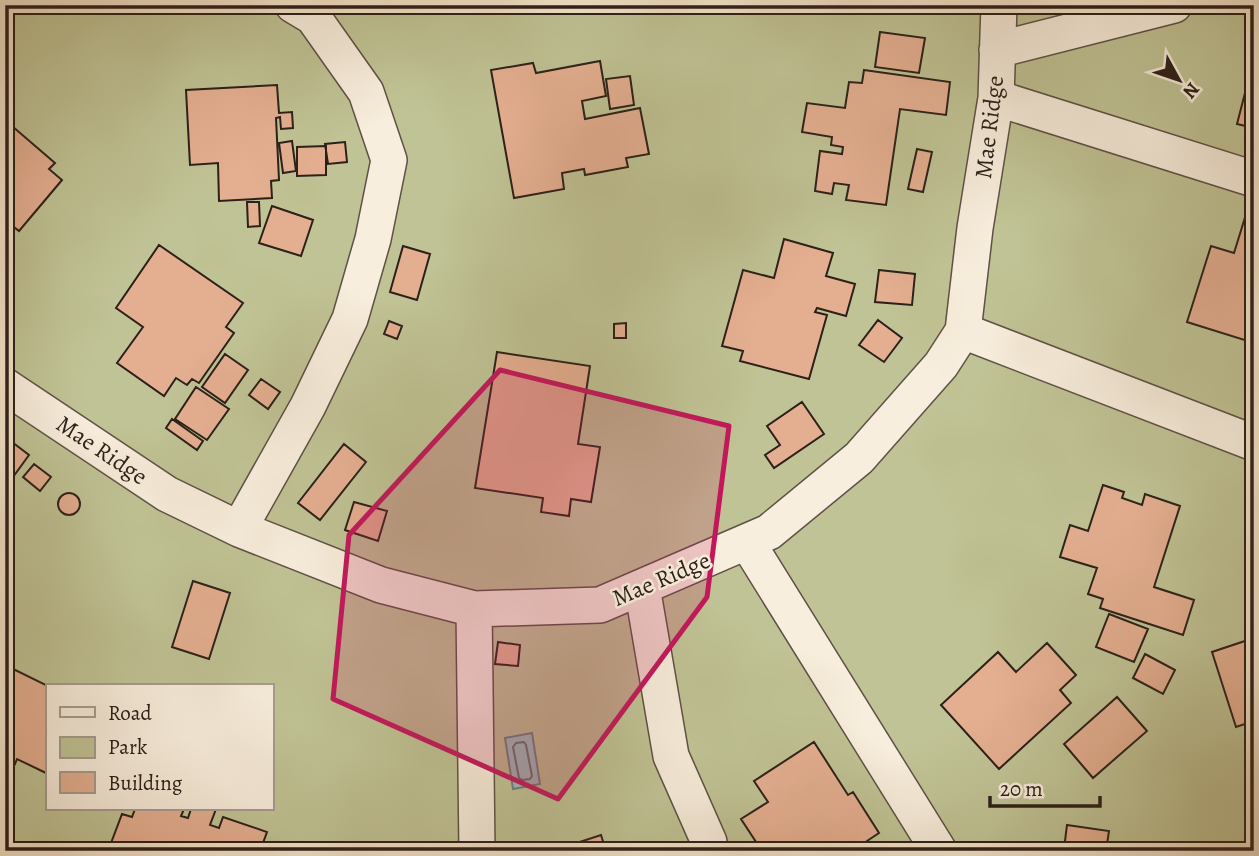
<svg xmlns="http://www.w3.org/2000/svg" width="1259" height="856" viewBox="0 0 1259 856" font-family="Alegreya,serif">
  <style>
    .green { fill: #c0c395; stroke: #767257; stroke-width: 2; fill-rule: evenodd }
    .water { fill: #9dbebd; stroke: #707f7b; stroke-width: 2 }
    .lines { fill: none; stroke-linecap: round; stroke-linejoin: round }
    .shore { stroke: #646f6b; stroke-width: 2 }
    .building { fill: #e4af91; stroke: #2c2019; stroke-width: 2 }
    .minor-casing { stroke: #5e5146; stroke-width: 38 }
    .minor { stroke: #f8eedd; stroke-width: 35 }
    .marked { fill: #c2185b; fill-opacity: 0.2; stroke: #c2185b; stroke-width: 5; stroke-linejoin: round }
    .labels { text-anchor: middle; dominant-baseline: central; stroke-width: 5; stroke-linejoin: round; paint-order: stroke }
    .street-label { font-size: 24px; fill: #2c2019; stroke: #f8eedd }
  </style>
  <rect width="100%" height="100%" fill="#f5e5cb"/>
  <filter id="stains"><feTurbulence type="fractalNoise" baseFrequency=".00286" numOctaves="4"/><feColorMatrix values="0 0 0 0 .2 0 0 0 0 .09 0 0 0 0 .02 0 0 0 .5 -.17"/></filter>
  <radialGradient id="worn" r=".72"><stop offset=".6" stop-color="#630" stop-opacity="0"/><stop offset="1" stop-color="#630" stop-opacity=".3"/></radialGradient>
  <path class="green" d="M 5,5 L 1254,5 L 1254,851 L 5,851 ZM 47,686 L 271,686 L 271,809 L 47,809 Z"/>
  <path class="water" d="M 532,733 L 540,784 L 513,789 L 505,738 Z"/>
  <g class="lines">
    <path class="shore" d="M 524,742 L 526,745 L 532,776 L 530,779 L 522,780 L 519,778 L 513,747 L 516,743 Z"/>
  </g>
  <path class="building" d="M 880,32 L 925,38 L 919,73 L 875,67 Z
    M 1254,58 L 1254,128 L 1237,124 Z
    M 600,61 L 606,96 L 582,101 L 585,119 L 640,108 L 649,154 L 626,158 L 628,167 L 585,175 L 584,169 L 562,173 L 564,189 L 514,198 L 491,70 L 533,63 L 536,73 Z
    M 864,70 L 950,82 L 946,115 L 900,109 L 886,205 L 846,200 L 849,185 L 834,183 L 832,194 L 815,191 L 820,151 L 842,154 L 843,147 L 831,145 L 832,137 L 802,132 L 807,103 L 845,108 L 849,82 L 862,83 Z
    M 630,76 L 634,105 L 610,109 L 606,79 Z
    M 277,85 L 279,113 L 292,112 L 293,128 L 281,129 L 280,117 L 276,118 L 279,180 L 271,181 L 272,198 L 219,201 L 218,163 L 190,165 L 186,90 Z
    M 5,120 L 55,163 L 49,169 L 62,180 L 19,231 L 5,220 Z
    M 292,141 L 296,171 L 283,173 L 279,143 Z
    M 345,142 L 347,162 L 328,164 L 325,144 Z
    M 326,146 L 326,175 L 297,176 L 297,147 Z
    M 917,149 L 932,152 L 923,192 L 908,189 Z
    M 247,202 L 259,202 L 260,226 L 248,227 Z
    M 272,206 L 313,220 L 301,256 L 259,243 Z
    M 1247,211 L 1254,213 L 1254,343 L 1187,322 L 1211,246 L 1234,253 Z
    M 784,239 L 833,253 L 826,276 L 855,284 L 846,316 L 817,308 L 815,312 L 827,315 L 809,379 L 740,361 L 743,351 L 722,346 L 743,270 L 774,278 Z
    M 159,245 L 243,303 L 226,327 L 234,333 L 199,383 L 192,379 L 187,385 L 176,378 L 164,396 L 117,363 L 143,327 L 116,308 Z
    M 403,246 L 430,254 L 417,300 L 390,292 Z
    M 879,270 L 915,274 L 912,305 L 875,302 Z
    M 878,320 L 902,338 L 884,362 L 859,345 Z
    M 389,321 L 402,326 L 397,339 L 384,334 Z
    M 626,323 L 626,338 L 614,338 L 614,324 Z
    M 497,352 L 590,366 L 578,444 L 600,447 L 591,502 L 571,499 L 569,516 L 541,512 L 543,498 L 475,488 Z
    M 225,354 L 248,370 L 225,403 L 202,387 Z
    M 261,379 L 280,392 L 268,409 L 249,395 Z
    M 196,387 L 229,409 L 207,440 L 175,419 Z
    M 802,402 L 824,434 L 774,468 L 765,455 L 780,445 L 767,426 Z
    M 172,419 L 203,441 L 197,450 L 166,428 Z
    M 12,442 L 29,455 L 13,477 L 5,471 L 5,452 Z
    M 344,444 L 366,462 L 320,520 L 298,503 Z
    M 34,464 L 51,477 L 40,491 L 23,477 Z
    M 1103,485 L 1124,492 L 1122,498 L 1142,505 L 1145,494 L 1180,506 L 1154,587 L 1194,600 L 1183,635 L 1100,608 L 1103,599 L 1088,594 L 1097,568 L 1060,557 L 1070,525 L 1088,531 Z
    M58 504a11 11 0 1 1 22 0a11 11 0 1 1-22 0Z
    M 354,502 L 387,511 L 378,541 L 345,530 Z
    M 193,581 L 230,593 L 209,659 L 172,647 Z
    M 1109,614 L 1148,629 L 1134,662 L 1096,647 Z
    M 1254,638 L 1254,721 L 1236,727 L 1212,652 Z
    M 498,642 L 520,645 L 518,666 L 495,664 Z
    M 1047,643 L 1076,675 L 1060,690 L 1071,703 L 999,769 L 941,705 L 998,652 L 1016,672 Z
    M 1145,654 L 1175,670 L 1163,694 L 1133,678 Z
    M 5,665 L 48,686 L 47,770 L 46,773 L 17,759 L 15,764 L 5,759 Z
    M 1117,697 L 1147,731 L 1093,778 L 1064,744 Z
    M 814,742 L 848,795 L 853,792 L 879,833 L 867,841 L 871,848 L 868,851 L 762,851 L 741,819 L 768,802 L 754,781 Z
    M 135,809 L 184,809 L 181,816 L 188,818 L 191,809 L 216,809 L 210,825 L 219,828 L 223,817 L 267,832 L 260,851 L 108,851 L 122,814 L 132,817 Z
    M 1067,825 L 1109,831 L 1106,851 L 1064,849 Z
    M 601,835 L 606,851 L 552,851 Z
    M 1024,845 L 1058,846 L 1058,851 L 1024,851 Z"/>
  <g class="lines">
    <defs>
      <path id="minor" d="M 999,5 L 996,98 L 975,228 L 963,331 L 1254,443
        M 997,50 L 1174,5
        M 996,98 L 1254,179
        M 5,386 L 167,494 L 239,529 L 381,585 L 474,609 L 600,605 L 769,532 L 859,458 L 941,365 L 963,331
        M 239,529 L 308,406 L 350,319 L 373,239 L 389,160 L 366,92 L 313,17 L 293,5
        M 747,542 L 939,851
        M 642,587 L 671,756 L 709,842
        M 474,609 L 477,851"/>
    </defs>
    <use href="#minor" class="minor-casing"/>
    <use href="#minor" class="minor"/>
  </g>
  <path class="marked" d="M 500,370 L 729,426 L 707,597 L 558,799 L 333,699 L 349,535 Z"/>
  <g class="labels">
    <g class="street-label">
      <text transform="translate(989 127) rotate(-83)">Mae Ridge</text>
      <text transform="translate(102 450) rotate(34)">Mae Ridge</text>
      <text transform="translate(661 579) rotate(-23)">Mae Ridge</text>
    </g>
  </g>
  <rect width="1259" height="856" fill="none" stroke="#f5e5cb" stroke-width="28"/>
  <rect x="7" y="7" width="1245" height="842" fill="none" stroke="#2c2019" stroke-width="3.5"/>
  <rect x="14" y="14" width="1231" height="828" fill="none" stroke="#2c2019" stroke-width="2"/>
  <rect x="46" y="684" width="228" height="126" fill="#f8eedd" stroke="#a69c8f" stroke-width="2"/>
  <rect x="60" y="707" width="35" height="10" fill="#f8eedd" stroke="#a69c8f" stroke-width="2"/>
  <text x="108" y="720" font-size="21" fill="#2c2019">Road</text>
  <rect x="60" y="737" width="35" height="21" fill="#c0c395" stroke="#a69c8f" stroke-width="2"/>
  <text x="108" y="754" font-size="21" fill="#2c2019">Park</text>
  <rect x="60" y="772" width="35" height="21" fill="#e4af91" stroke="#a69c8f" stroke-width="2"/>
  <text x="108" y="790" font-size="21" fill="#2c2019">Building</text>
  <g transform="translate(1179 80) rotate(130)" stroke="#f8eedd" stroke-width="5" paint-order="stroke">
  <path d="M0-5L12 26L0 18L-12 26Z" fill="#2c2019"/>
  <text y="-10" font-size="19" font-weight="bold" text-anchor="middle" fill="#2c2019">N</text>
  </g>
  <path d="M990 796v10h110v-10" fill="none" stroke="#2c2019" stroke-width="3.5"/>
  <text x="1000" y="796" font-size="21" fill="#2c2019" stroke="#f8eedd" stroke-width="5" paint-order="stroke">20 m</text>
  <rect width="100%" height="100%" filter="url(#stains)"/>
  <rect width="100%" height="100%" fill="url(#worn)"/>
</svg>
